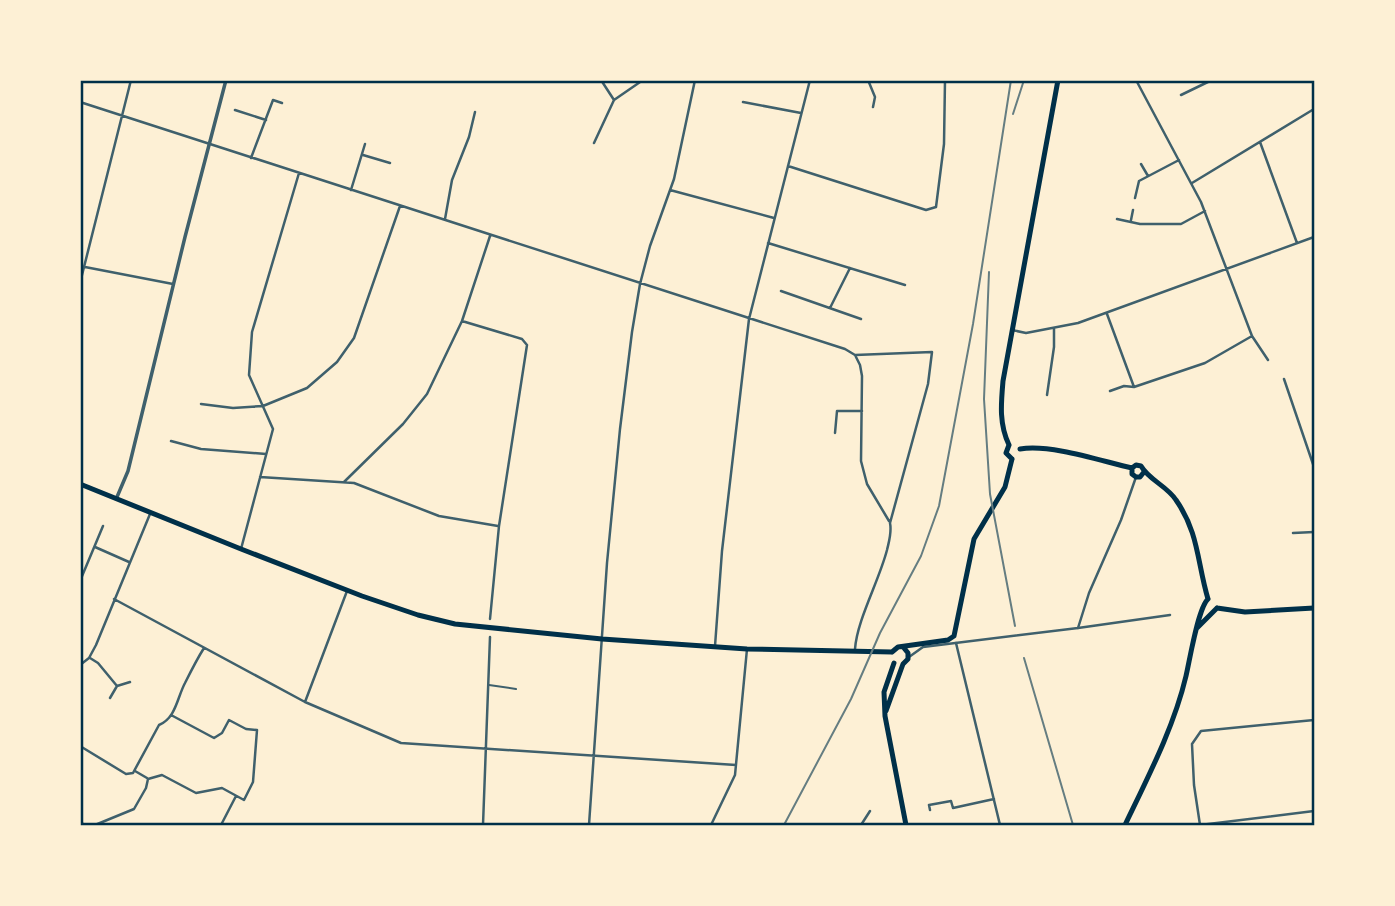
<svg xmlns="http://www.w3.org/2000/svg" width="1395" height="906" viewBox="0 0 1395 906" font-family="Ubuntu,sans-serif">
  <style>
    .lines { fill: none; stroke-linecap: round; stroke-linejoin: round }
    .service { stroke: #3f606c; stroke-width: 2 }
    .pedestrian { stroke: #3f606c; stroke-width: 2.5 }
    .minor { stroke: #3f606c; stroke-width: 2.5 }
    .tertiary { stroke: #3f606c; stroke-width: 3.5 }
    .primary { stroke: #003049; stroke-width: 5 }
    .rail { stroke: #657d81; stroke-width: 2 }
    .neatline { fill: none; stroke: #003049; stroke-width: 2.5 }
  </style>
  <rect width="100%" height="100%" fill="#fdf0d5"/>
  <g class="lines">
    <path class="service" d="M 489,685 L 516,689"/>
    <path class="pedestrian" d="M 1078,628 L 1170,615
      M 956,643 L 1000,825
      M 930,810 L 929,805 L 951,801 L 953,808 L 994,799"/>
    <path class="minor" d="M 601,80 L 614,100
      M 868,80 L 875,97 L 873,107
      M 1081,80 L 1090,80
      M 1136,80 L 1201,202 L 1252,336 L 1268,360
      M 1181,95 L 1212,80
      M 80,102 L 845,349 L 855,355
      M 743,102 L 801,113
      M 235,110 L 266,120
      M 1260,142 L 1297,243
      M 594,143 L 614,100 L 643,80
      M 363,155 L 390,163
      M 251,158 L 273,100 L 282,103
      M 1141,164 L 1148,176
      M 788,166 L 926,210 L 936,207 L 944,144 L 945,80
      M 1192,183 L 1314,109
      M 351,190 L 365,144
      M 670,190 L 774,218
      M 1135,198 L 1139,181 L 1179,160
      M 445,219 L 452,180 L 469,137 L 475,112
      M 1117,219 L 1140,224 L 1181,224 L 1205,211
      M 1131,220 L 1133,210
      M 768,243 L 905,285
      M 85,267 L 173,284
      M 80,283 L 131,80
      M 781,291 L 861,319
      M 830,308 L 850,268
      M 1107,314 L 1134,387
      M 462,321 L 522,339 L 527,345 L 499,526 L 490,619
      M 1012,330 L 1026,333 L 1078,323 L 1314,237
      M 855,355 L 932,352 L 928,384 L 890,523 C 892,533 889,541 887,550 C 879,581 857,620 855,649
      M 855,355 L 860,365 L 862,376 L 861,461 L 867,484 L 889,521
      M 1284,379 L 1314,467
      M 1110,391 L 1124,386 L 1134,387 L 1205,363 L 1252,336
      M 1047,395 L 1054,347 L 1054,329
      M 201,404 L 233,408 L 263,406 L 307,388 L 337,362 L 354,338 L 400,206
      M 835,433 L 837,411 L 862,411
      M 171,441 L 201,449 L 266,454
      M 260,477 L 354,483 L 439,516 L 498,526
      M 344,482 L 403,424 L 427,394 L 462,321 L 490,236
      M 1293,533 L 1314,532
      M 95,547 L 129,562
      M 241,549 L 273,429 L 249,375 L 252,332 L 299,173
      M 80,581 L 103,526
      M 114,599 L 305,702 L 401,743 L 736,765
      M 715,646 L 722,551 L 749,319 L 810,80
      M 909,657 L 923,647 L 1078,628 L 1089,593 L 1121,520 L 1136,477
      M 90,658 L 98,663 L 117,686 L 130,682
      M 80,665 L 89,658 L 96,645 L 150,514
      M 110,698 L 117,686
      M 305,702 L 347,591
      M 80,746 L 126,774 L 133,773 L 159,725 C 176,718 177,698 185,683 C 191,671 197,659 204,648
      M 135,771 L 147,778
      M 80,823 L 86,825
      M 95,825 L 134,809 L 146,788 L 148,779 L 162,775 L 196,793 L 222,788 L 244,800 L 253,782 L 257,730 L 246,729 L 229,720 L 222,733 L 214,738 L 171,715
      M 221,825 L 236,796
      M 483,825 L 490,637
      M 589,825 L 607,563 L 620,429 L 632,332 L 640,284 L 650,246 L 674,179 L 695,80
      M 711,825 L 735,775 L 747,649
      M 861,825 L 870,811
      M 1200,825 L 1194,785 L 1192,744 L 1201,731 L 1314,720
      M 1200,825 L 1314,811"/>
    <path class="tertiary" d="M 117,497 L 128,471 L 185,237 L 226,80"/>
    <path class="primary" d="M 1009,445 C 999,424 1001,404 1003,381 L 1058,80
      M 1009,445 L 1006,453 L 1012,459
      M 1020,449 C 1052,444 1101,461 1132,468 L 1136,465 L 1141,466 C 1149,480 1167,486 1176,500 C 1199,533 1197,562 1208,599
      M 1132,468 L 1132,474 L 1136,477 L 1140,477 L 1144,472
      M 80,484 L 241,549 L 362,596 L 418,615 L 455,624 L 602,639 L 747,649 L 892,652
      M 1217,608 L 1245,612 L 1314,608
      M 1197,628 L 1217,608
      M 892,652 L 898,647 L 948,640 L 954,636 L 974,539 L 1005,487 L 1012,459
      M 894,663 L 884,692 L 885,716 L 906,825
      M 886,711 L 903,664 L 908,659 L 908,653 L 904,648
      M 1125,825 C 1148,777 1174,727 1186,676 C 1190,659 1198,608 1208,599"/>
    <path class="rail" d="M 1013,114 L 1024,80
      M 989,272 L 984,399 L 990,494 L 1015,626
      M 1024,658 L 1073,825
      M 784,825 L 851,699 L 880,633 L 921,556 L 939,506 L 973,324 L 1011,80"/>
  </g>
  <rect width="1395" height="906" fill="none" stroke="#fdf0d5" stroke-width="164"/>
  <rect x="82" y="82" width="1231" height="742" class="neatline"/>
</svg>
